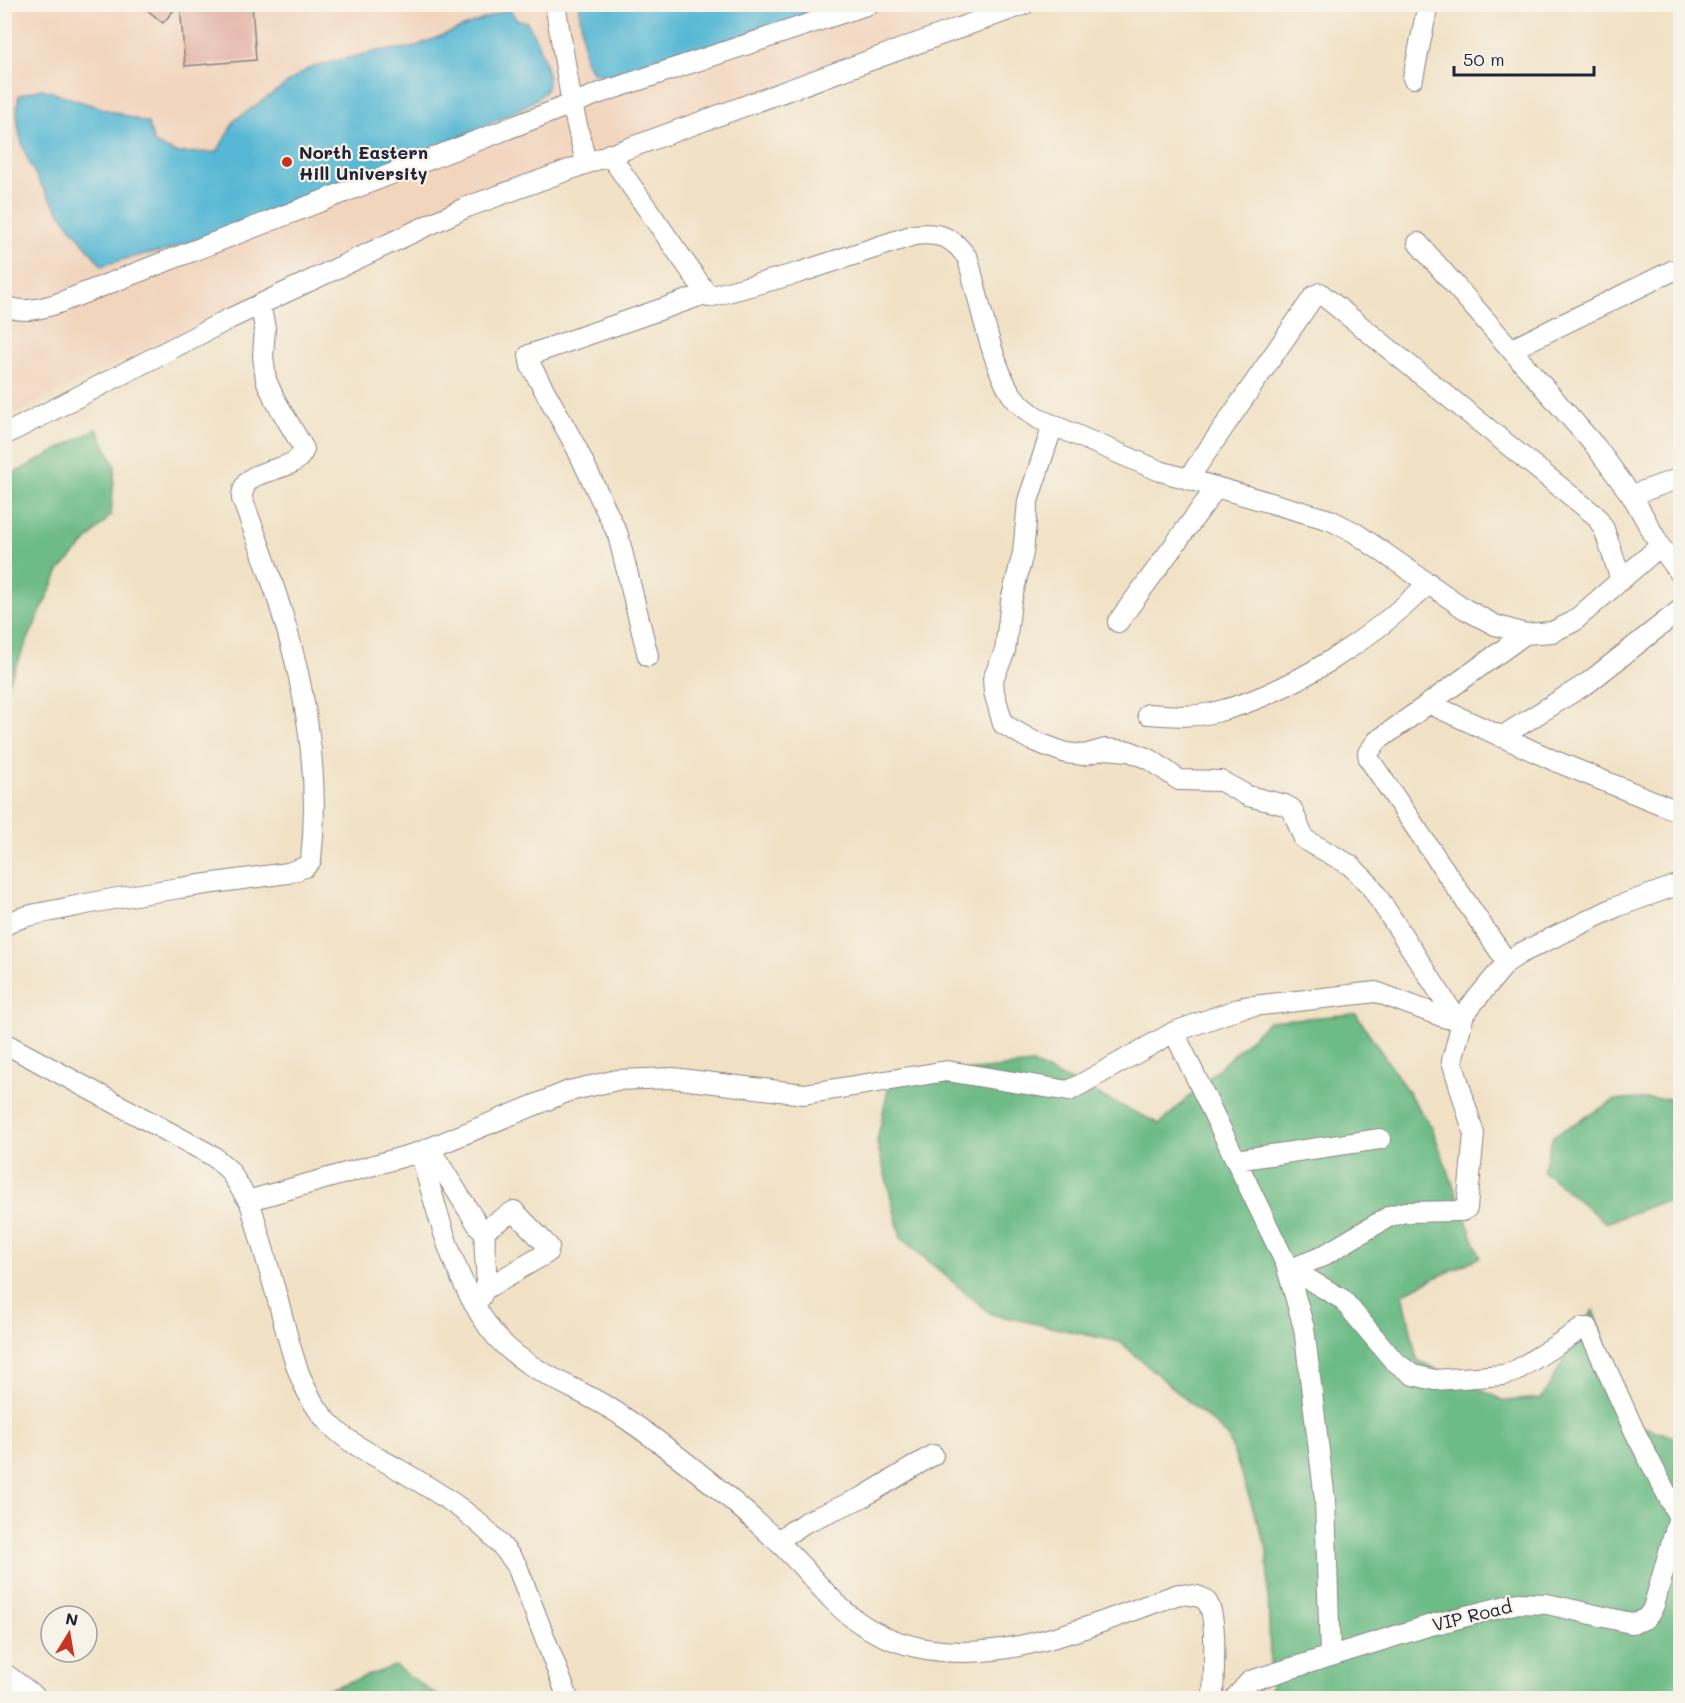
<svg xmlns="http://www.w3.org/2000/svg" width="1685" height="1703" viewBox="0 0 1685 1703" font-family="Mali,sans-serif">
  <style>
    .built { fill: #f2d5bd }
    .forest { fill: #6dbc86; stroke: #486f60; stroke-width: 1.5 }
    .water { fill: #56b8d4; stroke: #3c6d88; stroke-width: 1.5 }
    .building { fill: #e3b0a4 }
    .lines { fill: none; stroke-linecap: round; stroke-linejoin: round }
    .minor-casing { stroke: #8a8280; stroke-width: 22 }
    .minor { stroke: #fff; stroke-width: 20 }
    .poi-dot { fill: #c8321e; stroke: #f7f3e8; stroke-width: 2 }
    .labels { text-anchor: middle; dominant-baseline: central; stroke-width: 4.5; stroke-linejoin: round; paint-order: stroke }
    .poi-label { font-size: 18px; font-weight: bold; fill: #22223b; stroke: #f7f3e8; text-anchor: start }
    .street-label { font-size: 18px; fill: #22223b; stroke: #f7f3e8 }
  </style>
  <rect width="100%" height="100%" fill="#f7f3e8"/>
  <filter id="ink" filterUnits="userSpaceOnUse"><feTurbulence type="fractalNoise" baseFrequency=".0167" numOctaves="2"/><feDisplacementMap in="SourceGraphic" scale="12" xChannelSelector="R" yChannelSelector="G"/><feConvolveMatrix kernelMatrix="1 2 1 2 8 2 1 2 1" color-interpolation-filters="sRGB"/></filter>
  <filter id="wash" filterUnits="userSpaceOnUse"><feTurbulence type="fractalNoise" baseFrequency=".008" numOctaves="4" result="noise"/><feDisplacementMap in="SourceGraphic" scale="24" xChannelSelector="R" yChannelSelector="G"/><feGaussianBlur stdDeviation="1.35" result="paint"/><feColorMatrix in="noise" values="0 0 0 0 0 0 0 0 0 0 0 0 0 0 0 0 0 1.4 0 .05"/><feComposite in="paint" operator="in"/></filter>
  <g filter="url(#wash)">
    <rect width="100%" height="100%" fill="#f1e2c6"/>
    <path class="built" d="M 5,5 L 999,5 L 432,213 L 89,376 L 5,420 Z"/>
    <path class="forest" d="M 97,429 L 115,466 L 111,515 L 59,571 L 5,690 L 5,478 Z
      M 1356,1014 L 1432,1128 L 1480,1257 L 1403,1293 L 1417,1360 L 1504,1401 L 1542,1398 L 1593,1310 L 1632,1423 L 1680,1439 L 1680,1698 L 1271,1698 L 1267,1549 L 1228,1436 L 1120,1342 L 991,1314 L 901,1238 L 877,1142 L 890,1079 L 1033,1064 L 1160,1124 L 1269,1021 Z
      M 1680,1098 L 1680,1202 L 1659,1203 L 1606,1223 L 1543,1171 L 1553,1136 L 1615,1100 Z
      M 395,1666 L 441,1698 L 302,1698 Z"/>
    <path class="water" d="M 579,5 L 848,5 L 617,78 L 592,72 L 585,60 Z
      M 509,9 L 516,19 L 527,22 C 535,36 554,75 546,90 C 532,119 220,230 169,250 L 128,258 L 102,266 C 67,221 6,157 19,95 L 42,89 L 148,123 L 154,143 L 176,153 L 217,152 L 235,120 L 309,68 L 377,51 L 411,48 Z"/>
    <g id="blocks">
      <path class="building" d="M 140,4 L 179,4 L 163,23 Z
        M 180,4 L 252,4 L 256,60 L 185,66 Z"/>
    </g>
  </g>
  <g filter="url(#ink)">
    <use href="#blocks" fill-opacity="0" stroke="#8a8280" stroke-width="1.5"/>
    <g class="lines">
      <defs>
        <path id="minor" d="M 555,4 L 572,104 L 586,163
          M 1413,78 L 1428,4
          M 609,154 L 709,297 L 798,273 L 914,235 C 939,232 954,237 968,259 C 978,295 992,366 1012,395 C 1019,405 1029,412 1039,419 L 1160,471 L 1330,520 L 1354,532 L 1465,609 L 1495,625 L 1525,634 L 1552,632 L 1573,622 L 1660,546
          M 1418,243 L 1596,447 L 1634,499 L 1660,546 L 1680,573
          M 4,305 C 21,314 39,309 56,304 L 600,93 L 869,4
          M 1512,349 L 1674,270
          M 1053,425 L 1028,501 L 1023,553 L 1011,601 L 1005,651 L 993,679 L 994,692 L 1003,724 L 1031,740 L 1066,753 L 1084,755 L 1105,749 L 1129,751 L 1151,760 L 1179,780 L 1221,781 L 1248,796 L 1285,805 L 1292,809 L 1304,839 L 1350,865 L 1370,885 L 1456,1018
          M 4,435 L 229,319 L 467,207 L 1025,4
          M 1188,479 L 1314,296 L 1320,293 L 1596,516 L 1604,529 L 1621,580
          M 1632,495 L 1680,478
          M 1118,622 L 1216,488
          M 648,656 L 618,535 L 576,447 L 531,366 L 529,355 L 705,294
          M 1430,704 L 1555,761 L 1680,812
          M 1148,714 C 1170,715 1194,718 1216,712 C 1292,693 1374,637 1429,583
          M 1501,737 L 1589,682 L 1680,610
          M 4,926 C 21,915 43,913 62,909 C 136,893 212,883 288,873 L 305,867 L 311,860 C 325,735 287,614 242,499 C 242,461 295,478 304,449 L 274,398 L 266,380 L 263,356 L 265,328 L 260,304
          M 1507,962 L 1369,759 L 1368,753 L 1377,741 L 1525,634
          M 1174,1032 L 1286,1264 L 1304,1328 L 1325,1500 L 1330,1655
          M 4,1043 L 213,1156 L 229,1170 L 246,1197 L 254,1199 L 420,1152 L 569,1091 L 617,1080 L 673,1078 L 804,1094 L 947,1071 L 1069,1091 L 1174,1032 L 1244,1007 L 1376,992 L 1446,1018 L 1456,1018 L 1464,1014 L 1507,962 L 1521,953 L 1616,907 L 1680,884
          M 430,1149 L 479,1227 L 486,1229 L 514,1211 L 549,1247 L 547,1253 L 485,1289
          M 420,1152 C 438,1213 452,1277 490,1329 C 521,1371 577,1386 619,1414 C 674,1451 727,1494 776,1540 C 827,1587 841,1629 916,1647 C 1005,1667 1097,1622 1179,1594 C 1188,1595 1199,1594 1206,1601 C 1219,1614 1213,1678 1213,1698
          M 1236,1160 L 1380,1139
          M 249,1199 C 259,1234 269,1269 279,1304 C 290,1345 299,1393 330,1424 C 350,1445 374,1455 398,1469 C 443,1495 488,1522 517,1566 L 568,1698
          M 1288,1270 L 1321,1257 L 1390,1216 L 1405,1212 L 1462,1211 L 1467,1208 L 1474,1134 L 1452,1061 L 1464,1014
          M 1290,1276 L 1308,1279 L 1342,1299 L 1394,1361 L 1413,1375 L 1435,1380 L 1503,1375 L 1514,1372 L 1583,1328 L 1588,1328 L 1634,1430 L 1679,1518
          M 481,1297 C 493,1274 480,1253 486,1229
          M 777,1541 L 806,1522 L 863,1497 L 933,1455
          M 4,1673 L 37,1698
          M 1235,1698 L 1250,1681 L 1431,1625 L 1518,1603 L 1547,1604 L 1631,1623 C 1644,1621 1649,1618 1654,1605 L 1680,1513"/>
      </defs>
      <use href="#minor" class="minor-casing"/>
      <use href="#minor" class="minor"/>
    </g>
  </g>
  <circle class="poi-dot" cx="287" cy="162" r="6"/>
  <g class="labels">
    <g class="poi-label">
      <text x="299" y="152">North Eastern<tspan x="299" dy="21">Hill University</tspan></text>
    </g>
    <g class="street-label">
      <text transform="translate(1472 1615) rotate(-14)">VIP Road</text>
    </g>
  </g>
  <rect width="1685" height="1703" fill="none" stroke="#f7f3e8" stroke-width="24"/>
  <g transform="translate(69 1634) rotate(11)"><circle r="28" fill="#f7f3e8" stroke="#a29fa3" stroke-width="1.5"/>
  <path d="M0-4.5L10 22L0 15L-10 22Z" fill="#c8321e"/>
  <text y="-9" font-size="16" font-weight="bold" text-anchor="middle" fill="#22223b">N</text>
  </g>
  <path d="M1454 66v9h140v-9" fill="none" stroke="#22223b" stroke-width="3"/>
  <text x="1463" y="66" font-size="18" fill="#22223b" stroke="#f7f3e8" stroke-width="4.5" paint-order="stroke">50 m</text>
</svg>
